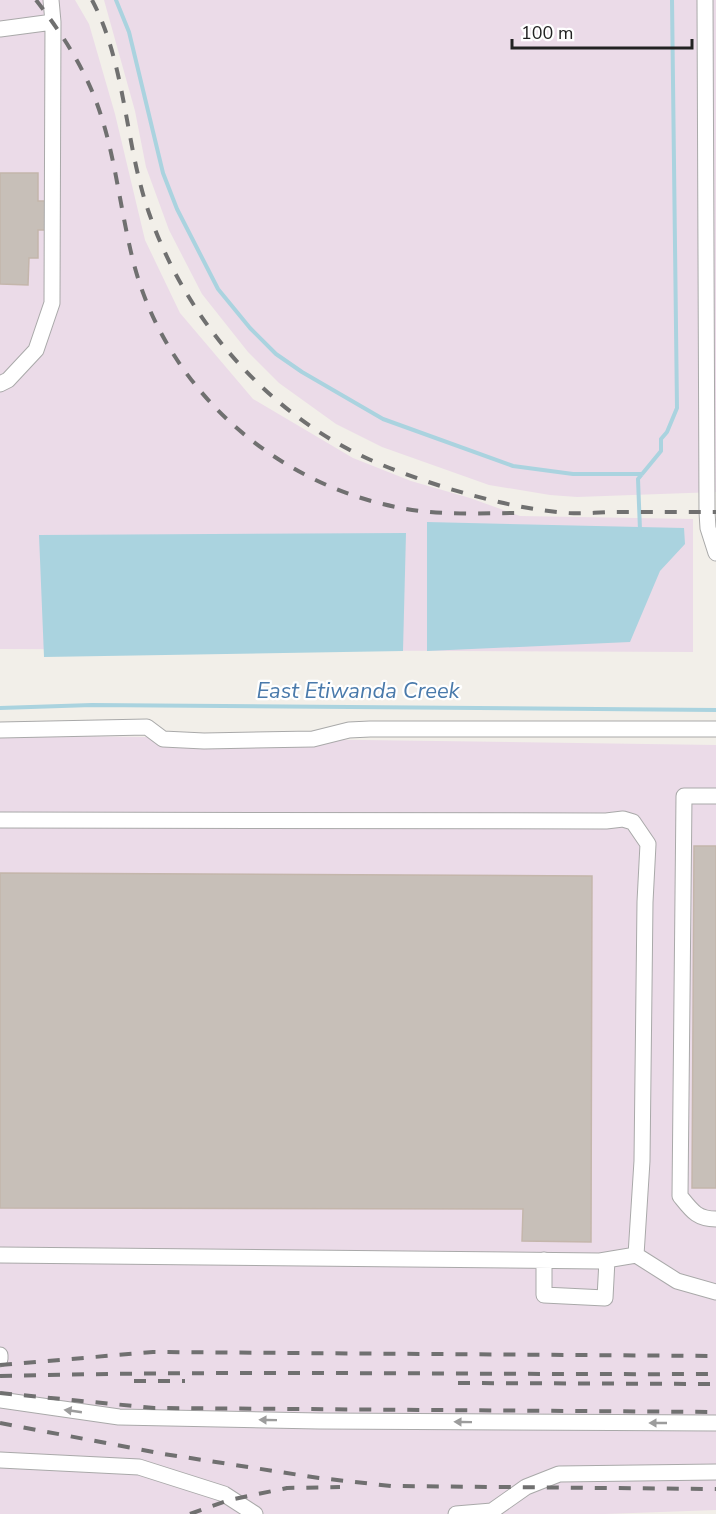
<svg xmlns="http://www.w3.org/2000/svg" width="716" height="1514" viewBox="0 0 716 1514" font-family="'Nunito Sans',sans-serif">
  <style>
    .industrial { fill: #ebdbe8 }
    .water { fill: #aad3df }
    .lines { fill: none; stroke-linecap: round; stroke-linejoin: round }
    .stream { stroke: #aad3df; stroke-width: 4 }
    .building { fill: #c7bfb8; stroke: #c4b6ab; stroke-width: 1.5 }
    .minor-casing { stroke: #a9a9a9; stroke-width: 17 }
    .minor { stroke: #fff; stroke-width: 15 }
    .rail { stroke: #707070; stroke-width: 4; stroke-dasharray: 12 12; stroke-linecap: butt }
    .oneway { fill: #9c9c9c }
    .labels { text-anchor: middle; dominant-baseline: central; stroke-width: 4.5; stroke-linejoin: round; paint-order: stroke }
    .water-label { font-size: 22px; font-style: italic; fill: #4a7aab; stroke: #fff }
  </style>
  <rect width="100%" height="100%" fill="#f2efe9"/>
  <path class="industrial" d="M 0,0 L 75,0 L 89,24 L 115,114 L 145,240 L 180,313 L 253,399 L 353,458 L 411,481 L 470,498 L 520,516 L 693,519 L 693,652 L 0,649 Z
    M 104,0 L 716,0 L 716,492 L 577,497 L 550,495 L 489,485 L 382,447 L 336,424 L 279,383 L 248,352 L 202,294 L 169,230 L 146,167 L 135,111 Z
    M 0,735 L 716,745 L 716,1510 L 605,1514 L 0,1514 Z"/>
  <path class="water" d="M 427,522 L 684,528 L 685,544 L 660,571 L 630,642 L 427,651 Z
    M 406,533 L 403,651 L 44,657 L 39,535 Z"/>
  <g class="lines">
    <path class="stream" d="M 116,0 L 129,32 L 163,173 L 177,209 L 218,289 L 250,328 L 276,354 L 302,372 L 383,419 L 513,466 L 573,474 L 642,474
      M 640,530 L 638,479 L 661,451 L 661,439 L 667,432 L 677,408 L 672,0
      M 0,708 L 92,705 L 716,710"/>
  </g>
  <path class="building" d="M 0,173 L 38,173 L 38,201 L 46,201 L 46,230 L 38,230 L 38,258 L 29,258 L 28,285 L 0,284 Z
    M 694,846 L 716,846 L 716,1188 L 692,1188 Z
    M 0,873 L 592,876 L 591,1242 L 522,1241 L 523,1209 L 0,1208 Z"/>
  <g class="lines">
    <defs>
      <path id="minor" d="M 705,0 L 707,512 L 708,528 L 716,553
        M 0,29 L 53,22
        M 0,384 L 8,380 L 36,350 L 52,303 L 53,22 L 51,0
        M 0,730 L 147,727 L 163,739 L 204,741 L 313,739 L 349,730 L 370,729 L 716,729
        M 716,796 L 684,796 L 680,1196 C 692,1211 697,1219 716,1219
        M 0,820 L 606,821 L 623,819 L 633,822 L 648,844 L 645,902 L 642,1161 L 636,1255 L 677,1281 L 716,1292
        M 0,1255 L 600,1261 L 636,1255
        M 544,1260 L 544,1295 L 605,1298 L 607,1260
        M 0,1355 L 0,1359
        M 0,1400 L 119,1417 L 319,1421 L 716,1423
        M 0,1460 L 139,1467 L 224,1494 L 255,1514
        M 456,1514 L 492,1511 L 526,1487 L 559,1474 L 716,1472"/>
    </defs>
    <use href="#minor" class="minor-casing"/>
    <use href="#minor" class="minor"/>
    <path class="rail" d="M 36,0 C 60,31 82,64 96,101 C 116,154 120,213 135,268 C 169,390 273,482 396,507 C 437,516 481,513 523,513
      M 92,0 C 126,64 125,145 149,213 C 182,308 249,392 337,443 C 372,463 409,476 447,488 C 487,500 527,510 569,513 C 585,514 603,512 619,512 C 652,512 684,512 716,512
      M 0,1365 L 153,1352 L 716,1356
      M 0,1376 C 239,1370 477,1375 716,1374
      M 134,1381 L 185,1381
      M 458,1383 L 716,1384
      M 0,1393 L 154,1408 L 716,1412
      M 0,1423 L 164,1454 L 319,1478 L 391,1486 L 716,1489
      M 190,1514 L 229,1500 L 287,1488 L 340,1487"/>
  </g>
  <defs><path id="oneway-solid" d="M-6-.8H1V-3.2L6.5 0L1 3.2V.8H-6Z" transform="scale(1.5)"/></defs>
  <g class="oneway">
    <use href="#oneway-solid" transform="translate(73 1411) rotate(-172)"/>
    <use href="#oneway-solid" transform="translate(268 1420) rotate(-179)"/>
    <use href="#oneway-solid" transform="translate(463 1422) rotate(-179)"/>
    <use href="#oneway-solid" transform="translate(658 1423) rotate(-180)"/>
  </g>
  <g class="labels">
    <g class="water-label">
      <text x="358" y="691">East Etiwanda Creek</text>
    </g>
  </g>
  <path d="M512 39v9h180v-9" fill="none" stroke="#222222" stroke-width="3"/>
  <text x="521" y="39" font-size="18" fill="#222222" stroke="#ffffff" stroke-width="4.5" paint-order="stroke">100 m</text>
</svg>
